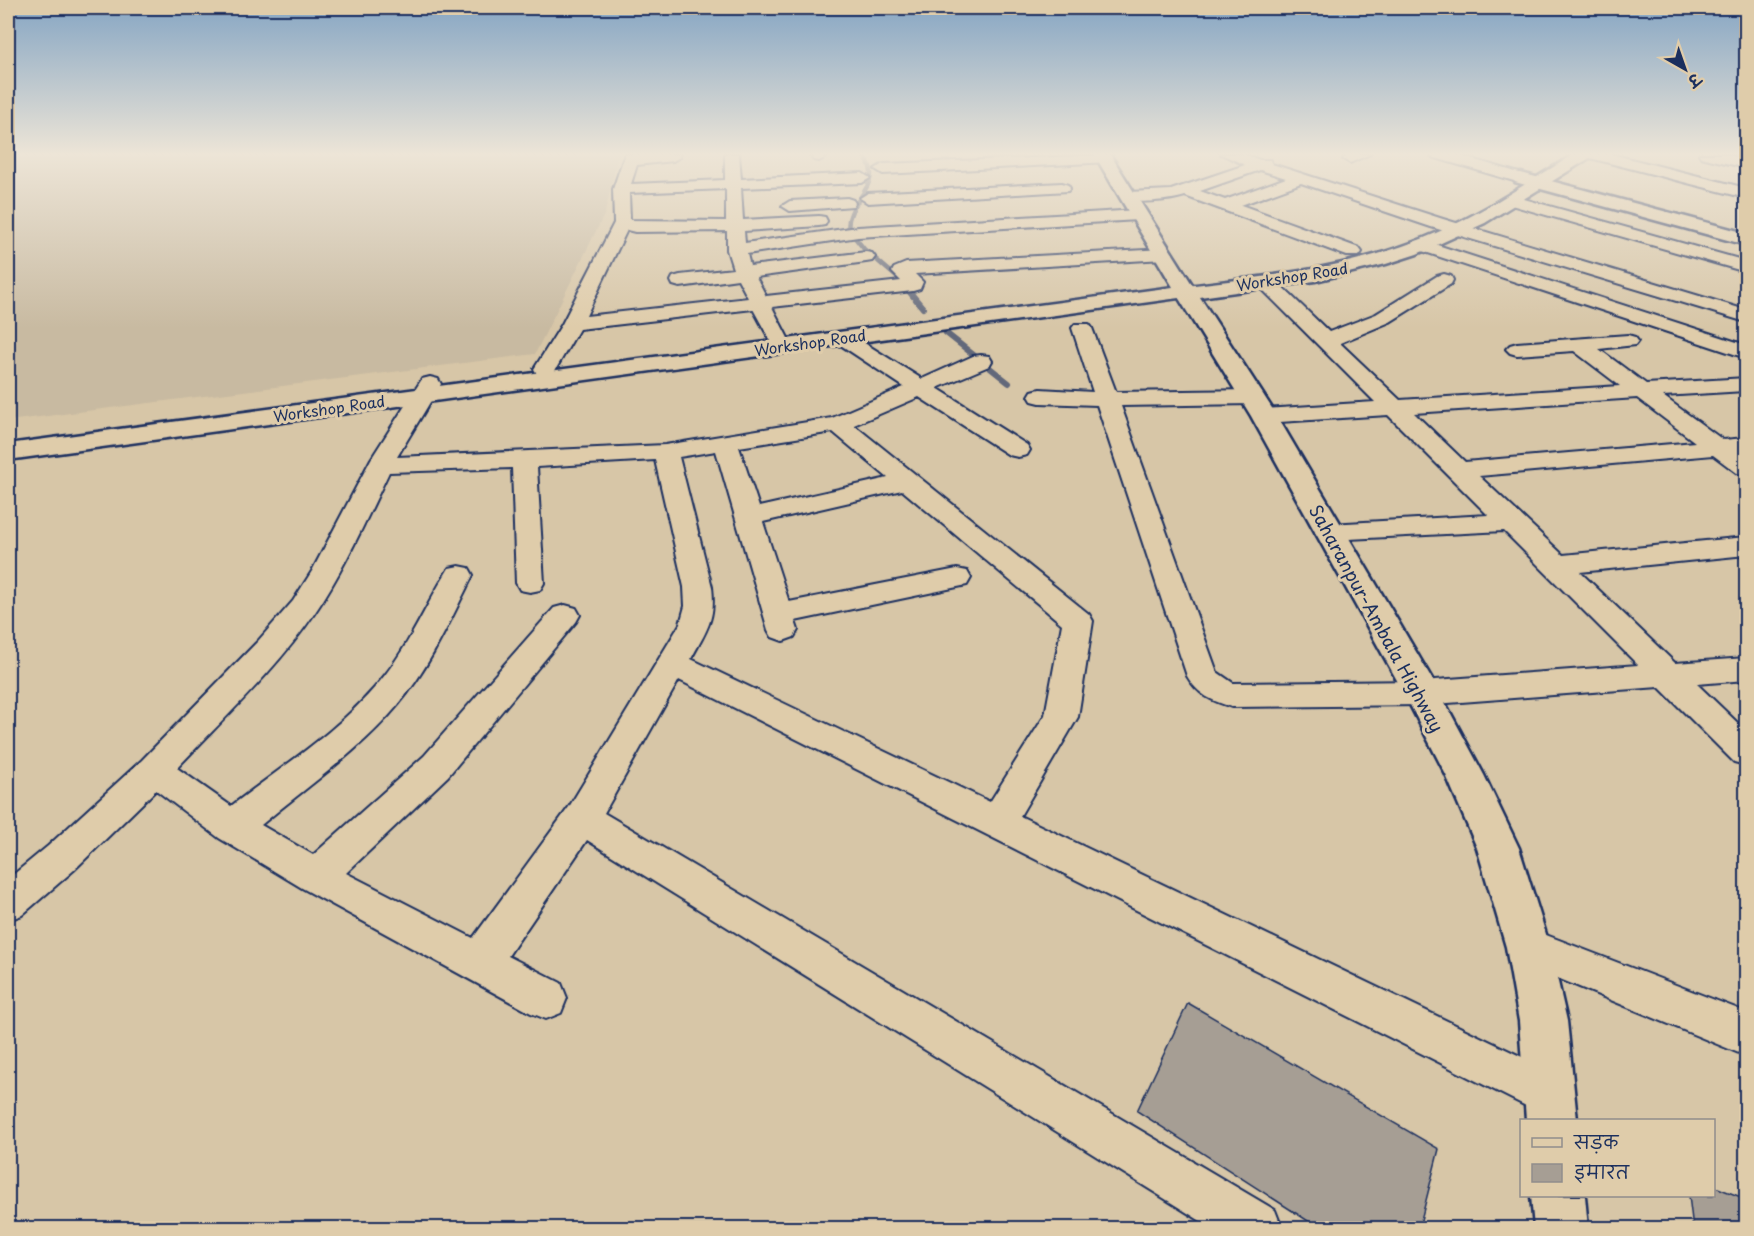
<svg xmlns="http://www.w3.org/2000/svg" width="1754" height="1236" viewBox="0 0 1754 1236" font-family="'Playpen Sans','Playpen Sans Deva',sans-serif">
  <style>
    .built { fill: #c8baa1 }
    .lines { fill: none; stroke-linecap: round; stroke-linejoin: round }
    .stream-far1 { stroke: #62687a; stroke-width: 4.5 }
    .stream { stroke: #62687a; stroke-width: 6 }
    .building { fill: #a69e94; stroke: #1b2f5e; stroke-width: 1.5 }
    .minor-casing { stroke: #1b2f5e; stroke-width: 4 }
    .tertiary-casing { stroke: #1b2f5e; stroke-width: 5 }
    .secondary-casing { stroke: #1b2f5e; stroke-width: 5 }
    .primary-casing { stroke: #1b2f5e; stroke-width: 5 }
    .minor { fill: #dfccaa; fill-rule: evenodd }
    .tertiary { fill: #dfccaa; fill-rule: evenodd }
    .secondary { fill: #dfccaa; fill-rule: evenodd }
    .primary { fill: #dfccaa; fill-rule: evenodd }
    .labels { text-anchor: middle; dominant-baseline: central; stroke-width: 6; stroke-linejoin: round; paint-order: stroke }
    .far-street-label { font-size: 15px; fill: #1b2f5e; stroke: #dfccaa }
    .street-label { font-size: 18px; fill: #1b2f5e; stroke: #dfccaa }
  </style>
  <rect width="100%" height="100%" fill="#d7c6a7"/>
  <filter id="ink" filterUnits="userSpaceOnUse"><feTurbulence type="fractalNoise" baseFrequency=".0167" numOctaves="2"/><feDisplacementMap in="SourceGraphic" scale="12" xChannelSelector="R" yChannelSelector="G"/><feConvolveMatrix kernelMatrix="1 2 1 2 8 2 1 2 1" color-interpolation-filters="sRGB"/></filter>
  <g filter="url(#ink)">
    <path class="built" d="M 8,155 L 8,154 L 618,155 L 605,213 L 535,354 L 8,421 Z"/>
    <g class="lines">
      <path class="stream-far1" d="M 862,154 C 890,184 843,201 849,230 L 864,249 L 900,280"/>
      <path class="stream" d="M 898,278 L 923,308
        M 946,333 L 1009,383"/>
    </g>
    <path class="building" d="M 1188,1003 L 1439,1149 L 1419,1228 L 1319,1228 L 1137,1111 Z
      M 1713,1186 L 1746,1199 L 1746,1228 L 1693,1228 L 1689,1196 L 1713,1196 Z"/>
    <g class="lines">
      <defs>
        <path id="minor" d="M 625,154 L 679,154 L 680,157 L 673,161 L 637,165 L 631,184 L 725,180 L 725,154 L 739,154 L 741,179 L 862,173 L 870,178 L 862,183 L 741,188 L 743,220 L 819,216 L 825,217 L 827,221 L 825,225 L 819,226 L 744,231 L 745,243 L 858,227 L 1138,210 L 1146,215 L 1138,220 L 858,237 L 747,254 L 750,266 L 866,252 L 872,253 L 875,257 L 872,261 L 866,262 L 756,277 L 766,296 L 901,281 L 892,272 L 894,268 L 906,263 L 1164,249 L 1170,250 L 1173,254 L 1170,258 L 1164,259 L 915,274 L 923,282 L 920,289 L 913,291 L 772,307 L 788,338 L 785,342 L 778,344 L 771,342 L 753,309 L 579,329 L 553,374 L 545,376 L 537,374 L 534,369 L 562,324 L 614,223 L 613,189 ZM 726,189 L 726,221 L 630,220 L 629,193 ZM 627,230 L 635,232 L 727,231 L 727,250 L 733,269 L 680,275 L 673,277 L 671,281 L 673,285 L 680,287 L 738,279 L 748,298 L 586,316 Z
          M 809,154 L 825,154 L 826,157 L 819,161 L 814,160 Z
          M 1221,154 L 1244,154 L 1260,160 L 1270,160 L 1272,164 L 1443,219 L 1746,310 L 1746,322 L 1431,227 L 1301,183 L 1241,205 L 1359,248 L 1362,252 L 1359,256 L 1347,256 L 1185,196 C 1173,200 1128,206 1120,197 L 1128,192 L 1171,190 L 1245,165 ZM 1260,170 L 1286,178 L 1225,200 L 1200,191 Z
          M 1348,154 L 1370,154 L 1350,163 L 1343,159 Z
          M 1430,154 L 1455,154 L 1526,175 L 1529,178 L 1521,183 L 1432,157 Z
          M 1584,154 L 1611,154 L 1746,188 L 1746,198 L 1586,157 Z
          M 1699,154 L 1726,154 L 1746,160 L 1746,168 L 1701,157 Z
          M 1105,155 L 1110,156 L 1112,159 L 1110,162 L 883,174 L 875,169 L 883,164 Z
          M 1062,183 L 1068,185 L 1070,188 L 1068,191 L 868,203 L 860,198 L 868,193 Z
          M 1510,195 L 1746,261 L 1746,272 L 1504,203 L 1502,200 Z
          M 847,198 L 853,200 L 855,203 L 853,206 L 790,211 L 782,206 L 790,201 Z
          M 1422,240 L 1746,345 L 1746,358 L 1416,249 L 1413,245 L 1416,241 Z
          M 1444,274 L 1451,276 L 1453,280 L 1451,284 L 1390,322 L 1340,343 L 1400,400 L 1620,386 L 1574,351 L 1517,355 L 1510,353 L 1506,349 L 1510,345 L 1517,343 L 1628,335 L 1635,337 L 1638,341 L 1635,345 L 1599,349 L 1646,384 L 1746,378 L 1745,391 L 1663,396 L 1723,440 L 1746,438 L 1746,452 L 1741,453 L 1746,457 L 1746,475 L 1737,473 L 1713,455 L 1479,476 L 1563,555 L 1746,537 L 1746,555 L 1580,572 L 1675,663 L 1746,658 L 1746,680 L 1697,684 L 1746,731 L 1746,765 L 1734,762 L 1659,687 L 1422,705 L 1232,707 C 1212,701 1198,695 1187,676 L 1097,405 L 1040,403 L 1032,401 L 1029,396 L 1032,391 L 1040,389 L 1093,392 L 1072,328 L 1075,324 L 1089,324 L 1092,328 L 1116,392 L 1253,390 L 1261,392 L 1264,397 L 1261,402 L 1253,404 L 1121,406 L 1217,672 L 1233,683 L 1422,681 L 1638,665 L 1504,531 L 1329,540 L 1319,538 L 1315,532 L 1319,526 L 1329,524 L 1488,515 L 1388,415 L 1264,423 L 1256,421 L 1252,416 L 1256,411 L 1264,409 L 1375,402 L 1259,286 L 1257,282 L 1259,278 L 1273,278 L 1329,332 L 1376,314 L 1437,276 ZM 1637,398 L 1695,442 L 1465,462 L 1414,413 Z
          M 843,332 L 850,334 L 922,379 L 973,356 L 981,355 L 989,356 L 992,361 L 989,366 L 937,388 L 1027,445 L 1030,450 L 1027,455 L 1018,457 L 1009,455 L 919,397 L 854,425 L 1089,614 L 1093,621 L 1078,717 L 1020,816 L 1564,1077 L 1571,1093 L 1564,1109 L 1548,1116 L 1532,1109 L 679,680 L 604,813 L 1275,1210 L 1282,1228 L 1212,1228 L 587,840 L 508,956 L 561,983 L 567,998 L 561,1013 L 546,1019 L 531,1013 L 302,888 L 219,838 L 156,790 L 74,870 L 22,915 L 8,920 L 8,879 L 48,846 L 142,760 L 258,641 L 293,601 L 312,571 L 371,459 L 422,379 L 430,377 L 438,379 L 441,384 L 397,457 L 665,445 L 832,418 L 904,387 L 836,342 L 833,338 L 836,334 ZM 833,432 L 888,478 L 759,507 L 739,447 ZM 716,451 L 768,630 L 772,637 L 783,641 L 794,637 L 798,630 L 795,621 L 967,585 L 971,578 L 967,571 L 957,569 L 789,602 L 763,522 L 902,490 L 1062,624 L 1045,715 L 990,802 L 691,659 C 706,631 716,620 712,587 L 679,457 ZM 655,460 L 684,587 L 685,606 L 680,624 L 569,807 L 473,938 L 346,873 L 448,776 L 576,622 L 580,615 L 576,608 L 565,605 L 554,608 L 424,756 L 313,855 L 261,825 C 307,786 359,752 398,705 C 430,667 451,619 473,575 L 469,568 L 459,566 L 449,568 C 427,603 411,642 385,675 C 344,728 284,765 231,806 L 177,768 C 223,719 277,669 314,614 C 344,570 366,520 389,472 L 512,468 L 516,583 L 520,590 L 530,592 L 540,590 L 544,583 L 537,467 Z
          M 1528,928 L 1746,1012 L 1746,1056 L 1514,960 L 1508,947 L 1514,934 Z"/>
        <path id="tertiary" d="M 1521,173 L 1746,233 L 1746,245 L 1515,182 L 1512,178 L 1515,174 Z"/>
        <path id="secondary" d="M 1575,154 L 1596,154 L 1485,223 L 1417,254 L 1386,264 L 1315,281 L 1200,297 L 1277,416 L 1435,684 L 1484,775 L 1519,848 L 1550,947 L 1567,1021 L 1577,1120 L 1526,1120 L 1519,1021 L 1506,947 L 1477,848 L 1446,775 L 1404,693 L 1251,416 L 1175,292 L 1179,288 L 1186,286 C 1271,276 1357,268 1436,233 C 1485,212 1529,181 1575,154 Z
          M 1531,1196 L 1585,1196 L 1588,1228 L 1534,1228 Z"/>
        <path id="primary" d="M 1094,154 L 1110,154 L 1197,292 L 1193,296 L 8,460 L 8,444 L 1173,287 Z"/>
      </defs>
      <use href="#minor" class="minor-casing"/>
      <use href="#tertiary" class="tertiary-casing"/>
      <use href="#secondary" class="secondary-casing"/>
      <use href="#primary" class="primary-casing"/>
      <use href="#minor" class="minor"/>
      <use href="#tertiary" class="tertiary"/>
      <use href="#secondary" class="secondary"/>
      <use href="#primary" class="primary"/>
    </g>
  </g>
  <linearGradient id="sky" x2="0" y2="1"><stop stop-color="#85a5c3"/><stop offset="0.47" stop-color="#ede5d7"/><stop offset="1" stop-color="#ede5d7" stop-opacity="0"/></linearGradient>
  <rect width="1754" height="328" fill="url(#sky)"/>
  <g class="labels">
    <g class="far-street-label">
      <text transform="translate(1292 276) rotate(-9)">Workshop Road</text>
      <text transform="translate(810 342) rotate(-8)">Workshop Road</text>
      <text transform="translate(329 408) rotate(-8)">Workshop Road</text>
    </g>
    <g class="street-label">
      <text transform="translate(1377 618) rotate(61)">Saharanpur-Ambala Highway</text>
    </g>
  </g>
  <rect width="1754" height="1236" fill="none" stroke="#dfccaa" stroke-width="30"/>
  <rect x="15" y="15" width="1724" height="1206" fill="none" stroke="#1b2f5e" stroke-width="2" filter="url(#ink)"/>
  <rect x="1520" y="1119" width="195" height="78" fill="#dfccaa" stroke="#918d8c" stroke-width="1.5"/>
  <rect x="1532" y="1138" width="30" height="9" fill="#dfccaa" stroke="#918d8c" stroke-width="1.5"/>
  <text x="1574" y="1149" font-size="18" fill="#1b2f5e">सड़क</text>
  <rect x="1532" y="1164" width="30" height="18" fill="#a69e94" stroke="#918d8c" stroke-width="1.5"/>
  <text x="1574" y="1179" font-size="18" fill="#1b2f5e">इमारत</text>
  <g transform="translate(1685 69) rotate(140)" stroke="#dfccaa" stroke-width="4.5" paint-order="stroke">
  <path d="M0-4.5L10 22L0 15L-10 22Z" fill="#1b2f5e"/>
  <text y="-9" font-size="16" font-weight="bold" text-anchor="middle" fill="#1b2f5e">उ</text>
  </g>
</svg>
